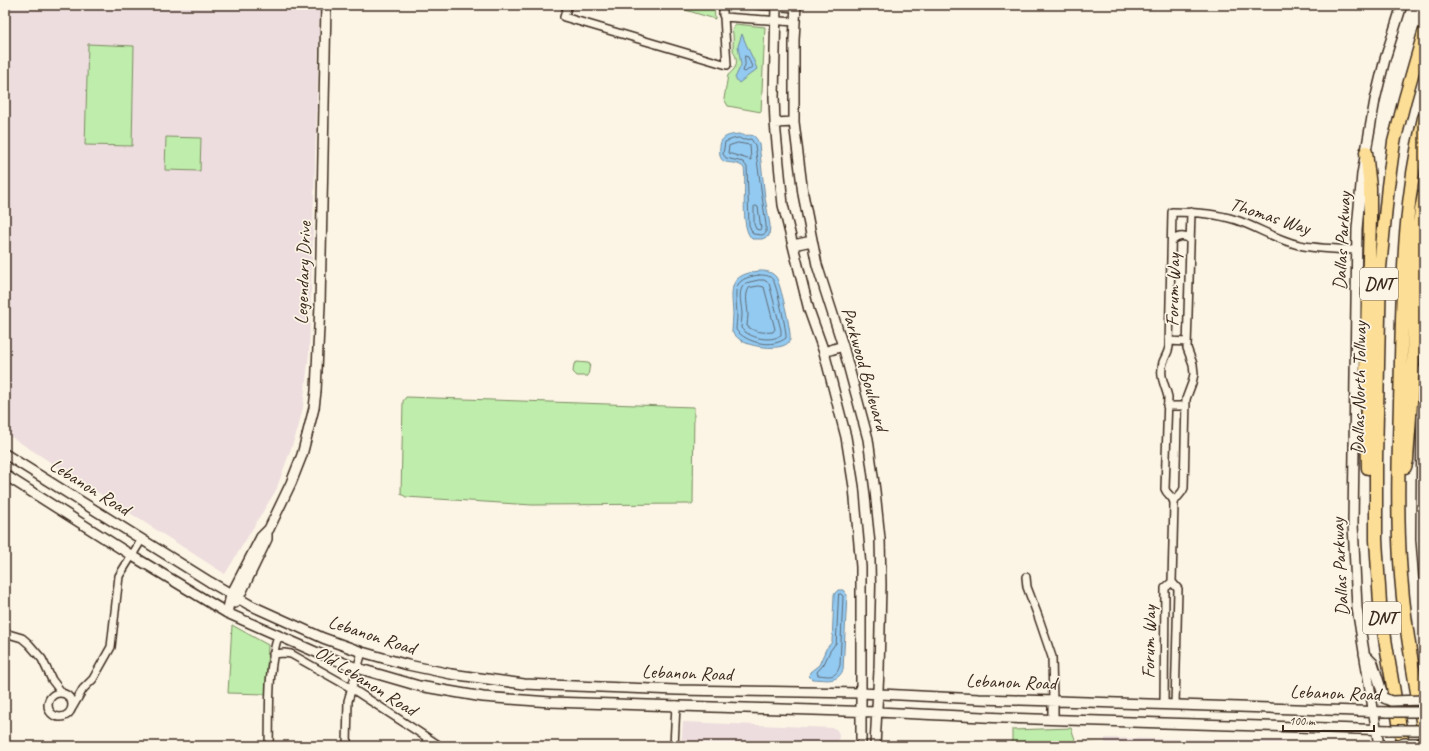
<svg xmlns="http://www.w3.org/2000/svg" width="1429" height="751" viewBox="0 0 1429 751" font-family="Caveat,sans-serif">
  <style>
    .built { fill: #edddde }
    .green { fill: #bfedab; stroke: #7d8c64 }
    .water { fill: #93caf2; stroke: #708a9d }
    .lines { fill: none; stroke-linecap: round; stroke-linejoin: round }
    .shore { stroke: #5e6a73; stroke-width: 1 }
    .street-casing { stroke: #3b2a1e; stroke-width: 10 }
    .secondary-casing { stroke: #3b2a1e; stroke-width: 12 }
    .highway-casing { stroke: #3b2a1e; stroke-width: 15 }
    .street { stroke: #fcf5e5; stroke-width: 7 }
    .secondary { stroke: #fcf5e5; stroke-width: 9 }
    .highway { stroke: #fdde96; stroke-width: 12 }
    .secondary-bridge-casing { stroke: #3b2a1e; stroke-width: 12; stroke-linecap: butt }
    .secondary-bridge { stroke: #fcf5e5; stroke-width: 9 }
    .labels { text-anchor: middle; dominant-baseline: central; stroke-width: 3.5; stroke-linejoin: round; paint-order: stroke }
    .shield { fill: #fcf5e5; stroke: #75675a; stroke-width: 1 }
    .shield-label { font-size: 18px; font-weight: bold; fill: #3b2a1e }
    .street-label { font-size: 19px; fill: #3b2a1e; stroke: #fcf5e5 }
  </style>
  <rect width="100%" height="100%" fill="#fcf5e5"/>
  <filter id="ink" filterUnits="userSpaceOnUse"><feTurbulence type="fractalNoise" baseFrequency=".025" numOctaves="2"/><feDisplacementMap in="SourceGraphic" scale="8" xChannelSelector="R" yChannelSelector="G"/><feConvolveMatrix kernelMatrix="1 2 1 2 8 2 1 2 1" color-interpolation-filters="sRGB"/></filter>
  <g filter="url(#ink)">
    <path class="built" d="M 5,5 L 320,5 L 309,353 L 303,407 L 298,429 L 276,490 L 225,574 L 5,433 Z
      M 683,722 L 833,728 L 836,729 L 839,734 L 838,746 L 681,746 Z
      M 1105,738 L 1285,741 L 1286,745 L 1325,746 L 1105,746 Z"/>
    <path class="green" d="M 669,5 L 714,5 L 715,19 Z
      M 735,24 L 765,27 L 761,112 L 728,106 L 724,99 L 728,75 C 733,71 738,66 736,58 C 736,55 733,53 733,49 C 733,42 734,36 732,29 Z
      M 88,44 L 134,46 L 132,146 L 85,145 Z
      M 166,137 L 201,138 L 200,171 L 165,170 Z
      M 577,362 L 588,363 L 590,364 L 588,376 L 577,376 L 573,372 L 574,364 Z
      M 406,397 L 694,407 L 693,504 L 532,505 L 406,497 L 401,494 L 403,401 Z
      M 232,625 L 268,645 L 266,694 L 228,693 Z
      M 1071,728 L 1076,742 L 1113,746 L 1012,746 L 1012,730 Z"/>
    <path class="water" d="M 742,34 C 746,46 753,57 757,69 L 739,83 L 735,78 L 741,65 L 738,46 Z
      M 739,134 C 749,138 754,130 759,144 L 765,198 L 770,225 L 769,236 L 762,239 L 752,239 C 739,226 747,186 744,168 C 734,157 717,171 720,146 C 721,135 731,135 739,134 Z
      M 759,271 C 765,271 771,271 776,277 C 780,282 792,333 790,340 C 785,352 753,347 744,342 C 739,340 736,336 732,332 C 732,326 733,319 733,313 C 731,287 729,275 759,271 Z
      M 838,590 L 843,590 L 847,595 L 843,670 C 837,684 824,679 812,679 L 809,676 L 810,672 L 819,665 L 826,649 L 832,642 L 834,595 L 835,593 Z"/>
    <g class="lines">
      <path class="shore" d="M 745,56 L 748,57 L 752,67 L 745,72 L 743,71 L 745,65 Z
        M 739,138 L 743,140 L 751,139 L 755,145 L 766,225 L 766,233 L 762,235 L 753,234 L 749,225 L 747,167 L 743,162 L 726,158 L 723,154 L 725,142 L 733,139 Z
        M 738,143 L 750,145 L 751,160 L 728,153 L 729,146 Z
        M 756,206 L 758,207 L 761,229 L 759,230 L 756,229 L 754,224 L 754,207 Z
        M 759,275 C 764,275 770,275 773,280 C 777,286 787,332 786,338 C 772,349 747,343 736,330 C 736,325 737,320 737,314 C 736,291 730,279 759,275 Z
        M 759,280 L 764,280 L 769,283 L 781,330 L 781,335 C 771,343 749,338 741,328 C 741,324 742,319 742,315 C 742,304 736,290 746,283 Z
        M 759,286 L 764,287 L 775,329 L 773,332 C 764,333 754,332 747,326 C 747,322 748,319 748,315 C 748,306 744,296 749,288 Z
        M 839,594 L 841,594 L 843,596 L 840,665 C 836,679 830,676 818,675 L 817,672 L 824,664 L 830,651 L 836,643 Z"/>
      <defs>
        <path id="street" d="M 568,5 L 564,17 L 727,65 L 724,17 L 723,15 L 723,5
          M 756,5 L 796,8
          M 724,17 L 795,22
          M 1172,241 C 1178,236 1183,235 1190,239
          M 1169,341 L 1187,342
          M 1167,406 L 1186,406
          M 1174,503 C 1173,496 1167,495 1165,489 L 1168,397 C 1165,384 1159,377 1163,362 C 1165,357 1168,353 1169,347 L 1172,212 C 1194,212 1215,213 1236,220 C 1257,227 1277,240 1299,245 C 1317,249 1338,249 1357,250
          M 1026,577 L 1027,587 L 1038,616 L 1052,657 L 1053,701
          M 1172,582 L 1174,503 C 1176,496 1182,495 1184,488 L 1186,399 L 1192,383 L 1194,374 L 1193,364 L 1187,348 L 1191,212
          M 5,633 L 22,638 L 29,644 L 42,659 L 52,680 L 62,693
          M 273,654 L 284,653 L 291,654 L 351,688 L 440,746
          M48 705a12 12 0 1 1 24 0a12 12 0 1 1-24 0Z
          M 1164,705 L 1165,588 L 1172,582 L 1178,589 L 1175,705
          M 72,708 L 83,689 L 93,679 L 111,647 L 119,576 L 142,539
          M 269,746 C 270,710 267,671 278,636
          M 347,746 L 348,701 L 362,652
          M 426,746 L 427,738
          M 674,746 L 676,705"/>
        <path id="secondary" d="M 776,5 L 774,97 L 775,123 L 783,205 L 809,310 L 824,352 L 846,437 L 854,487 L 861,567 L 861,746
          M 796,5 L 794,40 L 794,122 L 803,194 L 817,265 L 843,346 L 868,439 L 875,491 L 880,539 L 881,585 L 879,670 L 875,746
          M 775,123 L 794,122
          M 793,245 L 812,241
          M 824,352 L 843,346
          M 1424,369 L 1422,413 L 1421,539 L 1424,577
          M 5,454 L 210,582 L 250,605 L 323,638 L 362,652 L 408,665 L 451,674 L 524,684 L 677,690 L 861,693 L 979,699 L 1057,701 L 1388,712
          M 5,475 L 131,555 L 227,613 L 318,653 L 357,668 L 419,686 L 483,697 L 550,702 L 877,712 L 1004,718 L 1390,730
          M 235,603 L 238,599 L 267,539 L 267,533
          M 227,613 L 231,595 L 261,537 L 269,529 L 291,483 L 302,455 L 314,408 L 316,391 L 320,305 L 326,5
          M 1364,654 L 1373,663 L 1384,698
          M 1053,701 L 1053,719
          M 1379,746 L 1357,608 L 1353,524 L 1357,229 L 1362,174 L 1375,100 L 1385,59 L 1402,5"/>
        <path id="highway" d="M 1424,118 C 1404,199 1403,276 1401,358 C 1400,425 1396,493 1400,560 C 1403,618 1414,675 1424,732
          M 1366,152 L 1370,187 L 1370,218 L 1366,374 L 1368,468
          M 1405,467 L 1407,460 C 1409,428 1412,395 1413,362 C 1415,306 1412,250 1424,195
          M 1403,746 L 1386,645 L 1380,603 L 1376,540 L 1376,461 L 1380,268 L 1388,186 L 1394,142 L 1405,99 L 1424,33"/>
      </defs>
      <use href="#street" class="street-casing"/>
      <use href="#secondary" class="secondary-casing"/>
      <use href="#highway" class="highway-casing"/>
      <use href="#street" class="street"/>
      <use href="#secondary" class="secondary"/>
      <use href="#highway" class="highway"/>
      <defs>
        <path id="secondary-bridge" d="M 1384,698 L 1391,701 L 1424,700
          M 1388,712 L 1424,712
          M 1390,730 L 1424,730
          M 1395,746 L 1404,743 L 1424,743"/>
      </defs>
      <use href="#secondary-bridge" class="secondary-bridge-casing"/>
      <use href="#secondary-bridge" class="secondary-bridge"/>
    </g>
  </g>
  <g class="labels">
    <g class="shield">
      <rect x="1360" y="268" width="38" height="32" rx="3"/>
      <rect x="1363" y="602" width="38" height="32" rx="3"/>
    </g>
    <g class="shield-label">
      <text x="1379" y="284">DNT</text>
      <text x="1382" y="618">DNT</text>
    </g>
    <g class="street-label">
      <text transform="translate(1270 216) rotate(18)">Thomas Way</text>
      <text transform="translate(1342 241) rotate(-87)">Dallas Parkway</text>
      <text transform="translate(303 273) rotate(-88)">Legendary Drive</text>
      <text transform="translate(1173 290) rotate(-89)">Forum Way</text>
      <text transform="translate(865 369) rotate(74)">Parkwood Boulevard</text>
      <text transform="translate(1359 388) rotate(-89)">Dallas North Tollway</text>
      <text transform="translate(90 487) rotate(32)">Lebanon Road</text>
      <text transform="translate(1340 567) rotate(-93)">Dallas Parkway</text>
      <text transform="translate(372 635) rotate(18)">Lebanon Road</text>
      <text transform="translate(1149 642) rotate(-89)">Forum Way</text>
      <text transform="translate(687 673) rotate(2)">Lebanon Road</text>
      <text transform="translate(366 681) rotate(32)">Old Lebanon Road</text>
      <text transform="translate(1011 682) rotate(2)">Lebanon Road</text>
      <text transform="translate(1335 693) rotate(2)">Lebanon Road</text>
    </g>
  </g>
  <rect width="1429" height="751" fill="none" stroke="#fcf5e5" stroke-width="20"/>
  <rect x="10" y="10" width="1409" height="731" fill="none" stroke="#3b2a1e" stroke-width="1.5" filter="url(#ink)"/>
  <path d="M1283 725v6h91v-6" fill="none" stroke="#3b2a1e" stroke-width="2"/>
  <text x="1289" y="725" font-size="12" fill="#3b2a1e" stroke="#fcf5e5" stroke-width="3" paint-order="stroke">100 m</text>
</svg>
